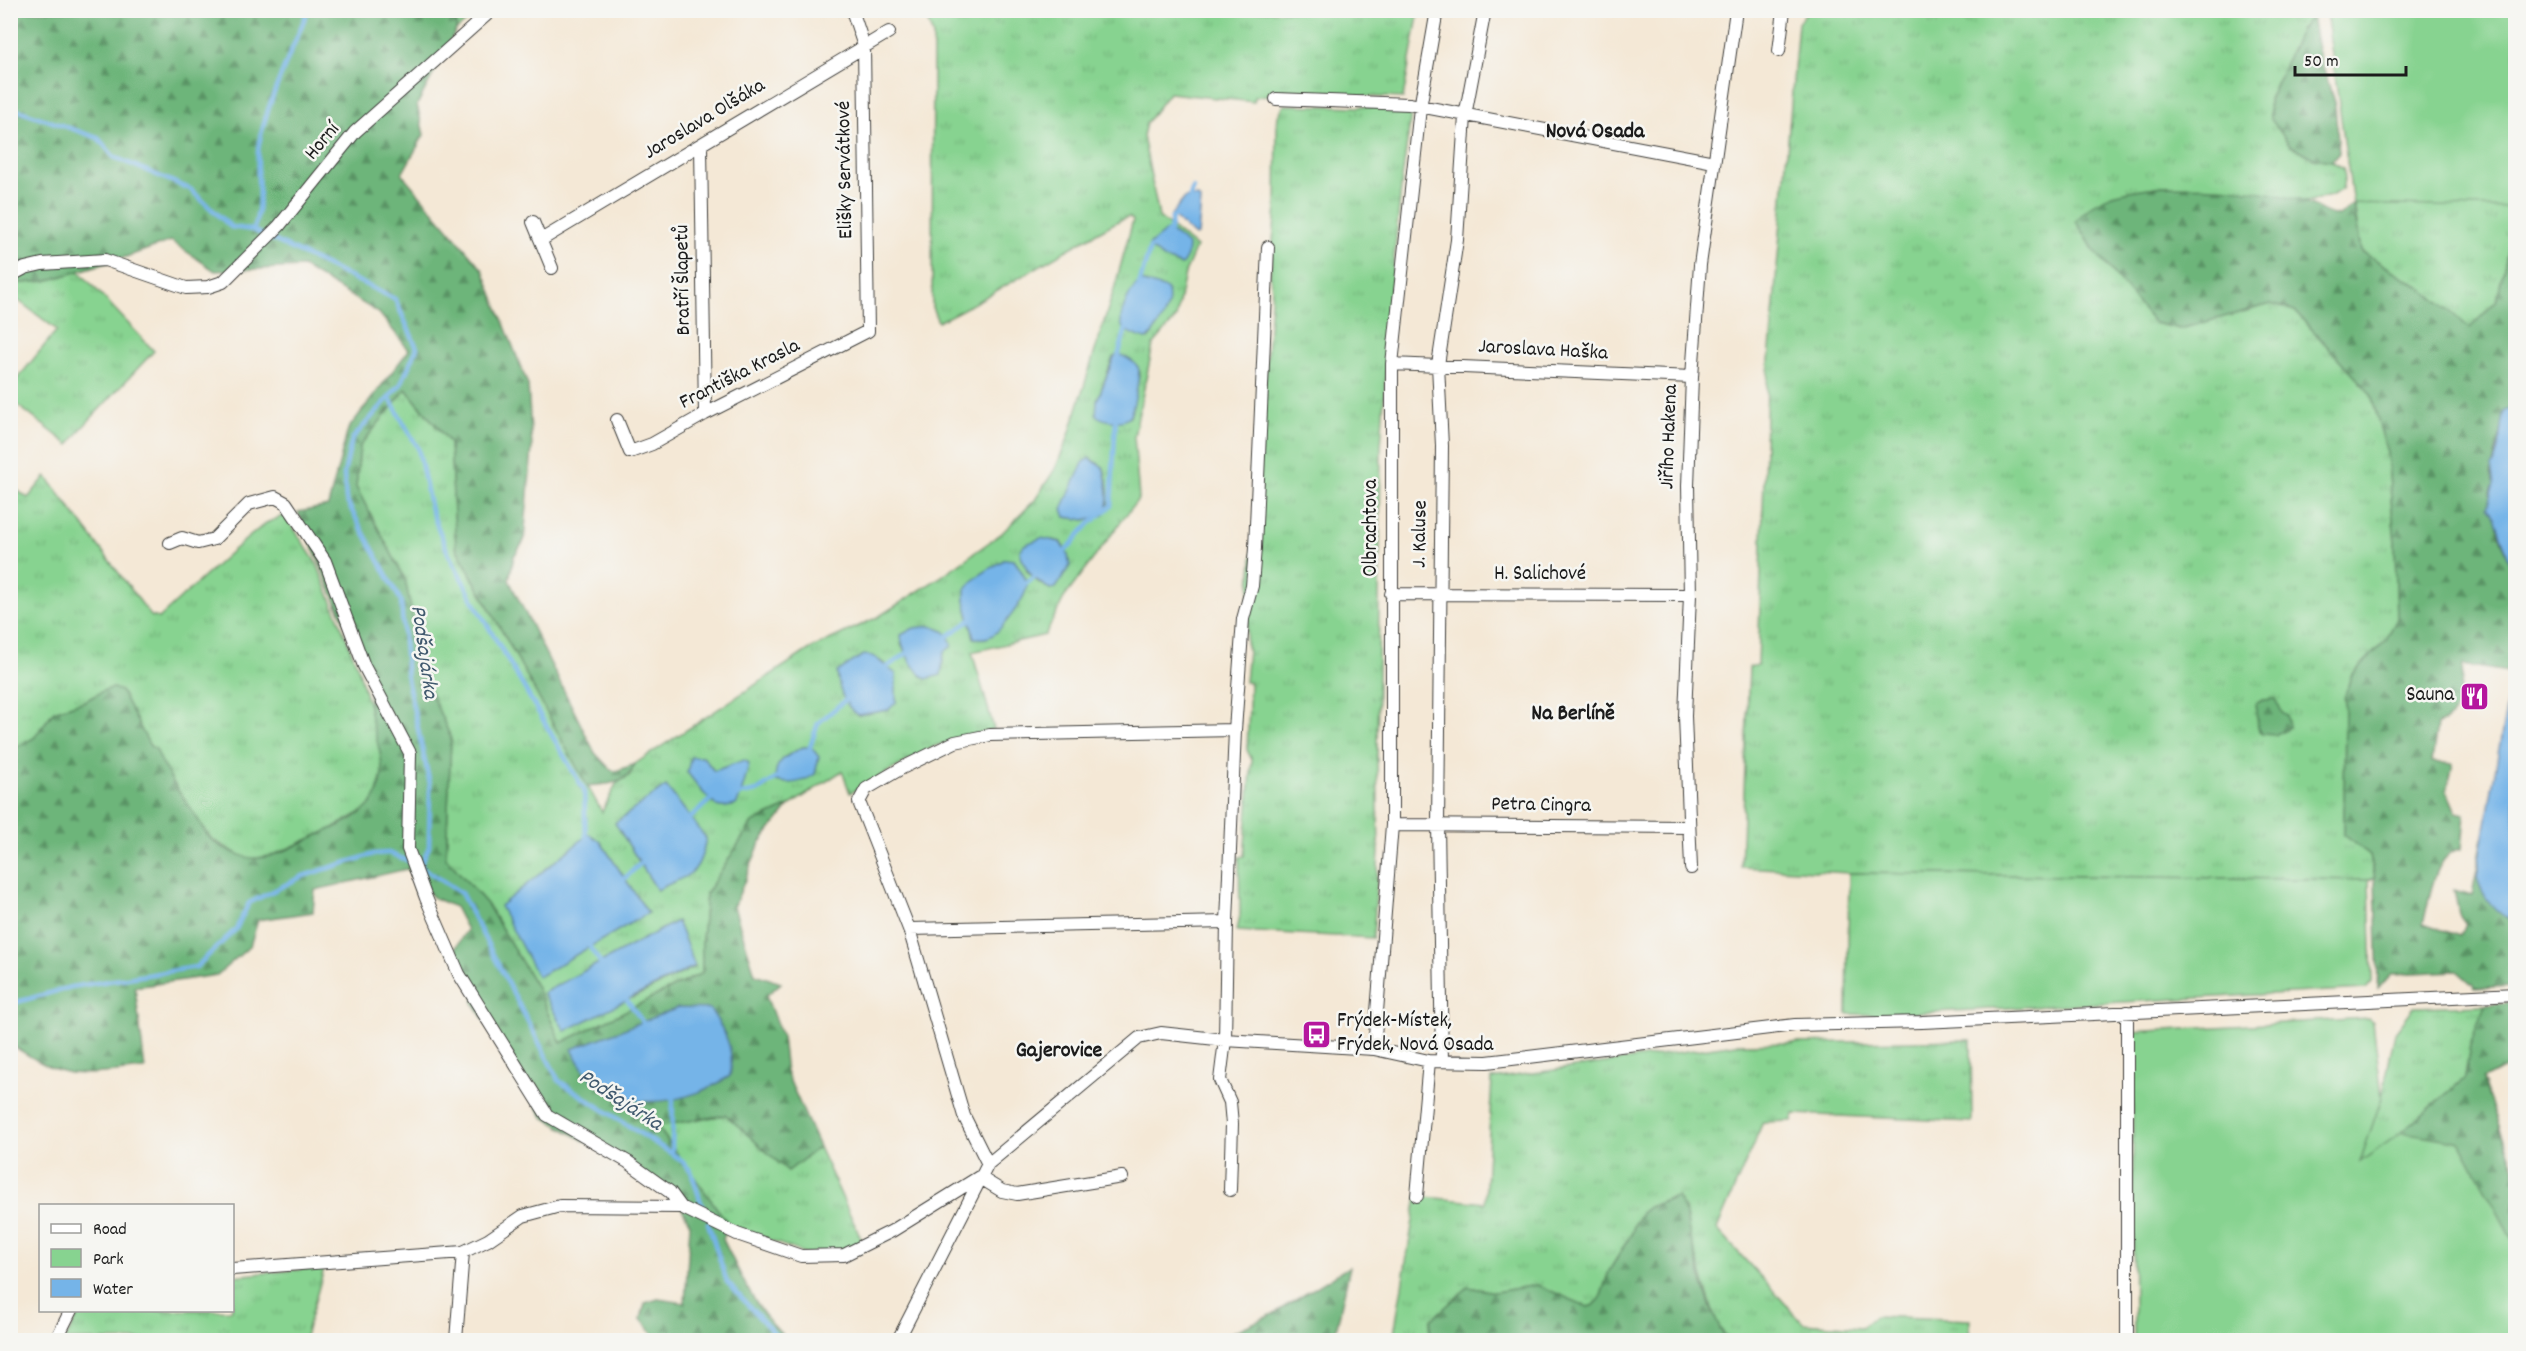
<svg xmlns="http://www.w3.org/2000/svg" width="2526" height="1351" viewBox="0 0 2526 1351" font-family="Dekko,sans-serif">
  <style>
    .grass { fill: url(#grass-tufts); stroke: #527856; stroke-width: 1.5; fill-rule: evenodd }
    .forest { fill: url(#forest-firs); stroke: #44684b; stroke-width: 1.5 }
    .green { fill: #87d390; stroke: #527856; stroke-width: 1.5 }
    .water { fill: #75b4e8; stroke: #486882; stroke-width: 1.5 }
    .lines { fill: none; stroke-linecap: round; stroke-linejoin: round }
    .stream { stroke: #75b4e8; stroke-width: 4.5 }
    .street-casing { stroke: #3c3b38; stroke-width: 14 }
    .street { stroke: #fff; stroke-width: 12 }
    .labels { text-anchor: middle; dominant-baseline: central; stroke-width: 5; stroke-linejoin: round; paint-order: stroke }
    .street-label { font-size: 21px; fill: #1c1c1c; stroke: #f6f6f2 }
    .poi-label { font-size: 21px; fill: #1c1c1c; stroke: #f6f6f2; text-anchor: end }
    .neighbourhood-label { font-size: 22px; font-weight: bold; fill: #1c1c1c; stroke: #f6f6f2 }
    .water-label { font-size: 22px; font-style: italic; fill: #40596e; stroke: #f6f6f2 }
  </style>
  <defs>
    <pattern id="grass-tufts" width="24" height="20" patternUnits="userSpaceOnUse" patternTransform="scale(1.5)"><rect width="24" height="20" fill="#87d390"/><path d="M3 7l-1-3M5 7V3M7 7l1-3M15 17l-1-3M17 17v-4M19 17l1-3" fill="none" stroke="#74b57c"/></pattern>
    <pattern id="forest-firs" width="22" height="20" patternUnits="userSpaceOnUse" patternTransform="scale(1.5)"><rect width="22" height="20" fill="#6db57a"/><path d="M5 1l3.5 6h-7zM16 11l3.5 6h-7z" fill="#599263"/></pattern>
  </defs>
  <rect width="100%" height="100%" fill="#f6f6f2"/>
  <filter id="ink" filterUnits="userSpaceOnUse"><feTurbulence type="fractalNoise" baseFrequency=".0167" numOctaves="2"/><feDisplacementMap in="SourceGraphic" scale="12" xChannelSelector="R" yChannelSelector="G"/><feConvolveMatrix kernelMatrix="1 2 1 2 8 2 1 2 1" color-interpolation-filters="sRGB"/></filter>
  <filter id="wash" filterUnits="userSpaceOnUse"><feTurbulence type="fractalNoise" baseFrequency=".008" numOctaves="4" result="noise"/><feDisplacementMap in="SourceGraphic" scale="24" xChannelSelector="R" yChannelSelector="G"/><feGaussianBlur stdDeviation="1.35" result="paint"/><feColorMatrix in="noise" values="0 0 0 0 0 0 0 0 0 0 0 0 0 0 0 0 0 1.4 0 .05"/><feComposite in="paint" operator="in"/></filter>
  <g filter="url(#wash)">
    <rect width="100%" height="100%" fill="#f4e8d6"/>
    <path class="grass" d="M 1808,10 L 2312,11 L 2312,16 L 2300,31 L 2269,99 L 2270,117 L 2290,145 L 2313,158 L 2332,161 L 2343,168 L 2345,177 L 2342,189 L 2331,196 L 2306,202 L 2262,193 L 2076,221 L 2094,250 L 2154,323 L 2180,329 L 2271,304 L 2295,311 L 2371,394 L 2387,453 L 2395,542 L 2397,619 L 2385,641 L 2351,676 L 2345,696 L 2344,835 L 2370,855 L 2375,878 L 2369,880 L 1849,873 L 1741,867 L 1749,667 L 1758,665 L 1767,385 L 1798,23 Z
      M 457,11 L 480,11 L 456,30 Z
      M 924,11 L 1419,11 L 1403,98 L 1279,93 L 1255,97 L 1254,102 L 1169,93 L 1146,123 L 1143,136 L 1159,217 L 1196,247 L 1185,273 L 1176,318 L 1153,345 L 1134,436 L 1139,498 L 1064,598 L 1045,635 L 972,652 L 994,729 L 935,746 L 850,793 L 842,771 L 789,806 L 752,823 L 706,894 L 702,940 L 702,973 L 561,1043 L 536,986 L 487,904 L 446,858 L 451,738 L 425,680 L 405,579 L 356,487 L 360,446 L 406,389 L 450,443 L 456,548 L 602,812 L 616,784 L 630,775 L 635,764 L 648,755 L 810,649 L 878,617 L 939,578 L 1002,533 L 1035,500 L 1055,469 L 1068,438 L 1115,286 L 1133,220 L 1129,217 L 1122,219 C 1060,252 1001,291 938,322 L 932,307 L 933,36 ZM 1140,281 L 1166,289 C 1174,305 1158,326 1149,338 ZM 1113,357 L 1140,372 L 1130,417 L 1097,401 ZM 1089,458 L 1103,467 L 1107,481 L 1108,505 L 1085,520 L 1065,517 ZM 1052,540 L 1061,542 L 1068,555 L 1050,589 L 1039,583 L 1026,570 ZM 1014,560 C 1017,565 1022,571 1024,576 C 1035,604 993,625 974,638 L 965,601 L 965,590 ZM 901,644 L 952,646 L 944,652 L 941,675 L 926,679 L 922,676 ZM 873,656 L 889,667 L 888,710 L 858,715 ZM 803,747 L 811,747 L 806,780 L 782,783 L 783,758 ZM 703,757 L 714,771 L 725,767 L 748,770 L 742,782 L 742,791 L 717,806 L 687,772 ZM 666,786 L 706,838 L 657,890 L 615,823 ZM 600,841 L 648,913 L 538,976 ZM 677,921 L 695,967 L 633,998 L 543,993 Z
      M 2326,11 L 2511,208 L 2515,208 L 2515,230 L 2512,231 L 2497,300 L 2470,329 L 2423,289 L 2361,251 Z
      M 1284,105 L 1408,108 L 1411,114 L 1402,178 L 1390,298 L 1381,447 L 1377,755 L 1379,852 L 1373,938 L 1237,931 L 1240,915 L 1239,857 L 1244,856 L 1252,760 L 1247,750 L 1250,683 L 1245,682 L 1248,650 L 1246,642 L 1272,288 L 1270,277 L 1276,206 L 1277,124 L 1278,116 Z
      M 79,271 L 154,351 L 81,429 L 69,445 L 11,400 L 10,388 L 57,330 L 11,295 L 11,284 L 46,281 Z
      M 46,476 L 151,616 L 159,618 L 233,550 L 266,523 L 285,515 L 317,564 L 358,668 L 380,745 L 383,772 L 375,799 L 365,810 L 327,831 L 273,855 L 254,859 L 241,856 L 211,839 L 162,766 L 156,749 L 150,746 L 121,691 L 105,690 L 85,701 L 54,711 L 34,738 L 11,750 L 10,485 L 28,498 Z
      M 2485,1005 L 2470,1045 L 2465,1078 L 2402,1132 L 2359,1163 L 2382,1097 L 2395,1032 L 2414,1007 Z
      M 1971,1040 L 1972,1122 L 1794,1114 L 1792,1121 L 1763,1122 L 1717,1229 L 1803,1323 L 1862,1327 L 1875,1316 L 1970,1320 L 1969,1340 L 1728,1340 L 1717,1324 L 1689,1233 L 1685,1208 L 1671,1198 L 1649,1207 L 1641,1213 L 1635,1223 L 1632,1233 L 1609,1271 L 1600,1299 L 1594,1305 L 1588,1307 L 1537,1285 L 1495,1292 L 1468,1287 L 1431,1320 L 1429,1340 L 1393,1340 L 1417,1196 L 1485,1203 L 1492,1079 L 1736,1044 Z
      M 726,1115 L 788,1171 L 819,1147 L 864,1245 L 809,1255 L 729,1225 L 657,1126 Z
      M 306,1269 L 324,1269 L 304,1340 L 65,1340 L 81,1311 L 232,1310 L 233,1276 Z"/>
    <path class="forest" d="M 11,11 L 457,11 L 456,30 L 417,105 L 424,135 L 402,174 L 483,270 L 528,385 L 532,448 L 524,541 L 514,556 L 509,580 L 595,753 L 611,770 L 616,771 L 635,764 C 625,786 607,784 587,786 L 456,547 L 450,443 L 406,389 L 360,446 L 356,487 L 405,579 L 425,680 L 451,738 L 446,858 L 487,904 L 536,986 L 561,1043 L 702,973 L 702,940 L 706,894 L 752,823 L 789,806 L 760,843 L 734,907 L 755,974 L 781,983 L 766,996 L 782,1037 L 786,1072 L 819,1147 L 788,1171 L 726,1115 L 657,1126 L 729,1225 L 723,1239 C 741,1276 756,1313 788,1340 L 658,1340 L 641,1319 L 645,1303 L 658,1299 L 685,1303 L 690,1224 L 680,1205 L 643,1175 L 543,1117 L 474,1004 L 473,983 L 455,948 L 467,930 L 455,907 L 434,898 L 407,869 L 315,890 L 313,912 L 258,920 L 250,946 L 217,975 L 135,987 L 145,1069 C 121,1071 94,1076 70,1073 C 49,1070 29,1055 11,1045 L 11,750 L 34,738 L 54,711 L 85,701 L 105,690 L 113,688 L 121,691 L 150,746 L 156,749 C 165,773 181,794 195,815 C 200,822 204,832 210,838 C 217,846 244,859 255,858 C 277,858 299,843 318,835 C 336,827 366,815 375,798 C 397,757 359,721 372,688 L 298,512 L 328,506 L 348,429 L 409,350 L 379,313 L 303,267 L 215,271 L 171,241 L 126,257 L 46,281 L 11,284 Z
      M 2312,16 L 2318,50 L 2335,105 L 2339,153 L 2332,161 L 2313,158 L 2290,145 L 2270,118 L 2269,100 L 2300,31 Z
      M 2162,186 C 2209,186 2259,187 2305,202 C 2317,206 2325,215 2339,216 L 2353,204 L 2361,251 L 2423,289 L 2470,328 L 2497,300 L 2512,230 L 2515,230 L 2515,407 L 2505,411 L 2491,473 L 2494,485 L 2490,494 L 2500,536 L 2511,565 L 2515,567 L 2515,670 L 2514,673 L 2463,665 C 2461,685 2462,720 2437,724 L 2432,762 L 2453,764 L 2447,791 L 2456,812 L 2465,814 L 2462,849 C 2434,851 2429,902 2423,924 L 2461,936 L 2466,924 L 2459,914 L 2454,890 L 2472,895 L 2483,838 L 2477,876 L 2512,921 L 2515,922 L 2515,945 L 2512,951 L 2515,952 L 2515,986 L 2474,988 L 2473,985 L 2457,971 L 2391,974 L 2378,989 L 2375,878 L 2370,855 L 2344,835 L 2345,696 L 2351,676 L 2385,641 L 2397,619 L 2395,542 L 2387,453 L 2371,394 L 2295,311 L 2271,304 L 2180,329 L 2154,323 L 2094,250 L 2076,221 C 2101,191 2126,192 2162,186 Z
      M 2275,699 L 2282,713 L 2287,716 L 2289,727 L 2275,735 L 2262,734 L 2258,727 L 2255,704 L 2263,700 Z
      M 2515,1003 L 2515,1063 L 2482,1079 L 2515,1169 L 2515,1245 L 2460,1142 L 2402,1132 L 2465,1078 L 2470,1045 L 2485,1005 Z
      M 1677,1197 C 1687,1211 1686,1220 1690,1236 C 1698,1263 1710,1320 1728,1340 L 1738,1340 L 1429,1340 L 1431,1320 L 1468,1287 L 1495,1292 L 1537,1285 L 1588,1307 L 1594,1305 L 1600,1299 L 1609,1271 L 1632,1233 L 1635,1223 L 1641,1213 L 1649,1207 Z
      M 1350,1266 L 1334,1340 L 1216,1340 L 1273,1314 Z"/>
    <path class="green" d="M 2326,11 L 2515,11 L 2515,208 L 2353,204 Z
      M 1849,873 L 2369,880 L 2372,982 L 2366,989 L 1879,1015 L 1847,1014 Z
      M 2368,1018 L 2373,1022 L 2382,1097 L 2360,1162 L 2402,1132 L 2460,1142 L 2515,1245 L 2515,1340 L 2134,1340 L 2132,1032 Z"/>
    <path class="water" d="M 1190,197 L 1198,197 L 1201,201 L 1198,235 L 1195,236 L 1171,215 L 1185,198 Z
      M 1166,231 L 1170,231 L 1188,245 L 1187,256 L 1182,265 L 1165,259 L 1150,248 L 1149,245 Z
      M 1140,281 L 1167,289 C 1174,306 1159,325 1149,338 L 1146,339 C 1139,337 1129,334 1124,329 C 1114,319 1132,288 1140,281 Z
      M 1118,354 C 1124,356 1134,361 1138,367 C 1141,372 1133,414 1128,418 C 1121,424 1103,421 1096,415 L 1097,401 L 1114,357 Z
      M 2515,407 L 2516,565 L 2511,566 L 2495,517 L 2487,507 L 2494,485 L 2491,467 C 2501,453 2499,428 2504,411 Z
      M 1089,458 L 1103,467 C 1108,483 1111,500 1104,515 L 1085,520 L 1065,517 L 1062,509 L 1083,463 Z
      M 1041,538 L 1060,542 L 1068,555 L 1070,566 L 1056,588 L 1050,589 C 1034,580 1024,570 1020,551 L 1024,545 Z
      M 1005,559 L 1014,560 C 1019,568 1026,576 1027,585 C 1027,597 999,634 989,637 C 985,639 979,638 974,638 L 965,601 L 965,589 L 978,576 Z
      M 930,626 C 944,630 949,632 952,646 L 944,652 L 941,675 L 926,679 C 914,671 901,649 901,635 L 914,628 Z
      M 863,655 L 873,656 L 896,674 L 896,703 L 888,710 L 858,715 C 843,705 839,689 837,672 Z
      M 2515,676 L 2515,922 C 2497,915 2481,896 2477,876 L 2507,702 Z
      M 803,747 L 811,747 L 819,757 L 815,774 C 803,783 790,785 776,781 C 772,761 789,755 803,747 Z
      M 691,757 L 703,757 L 714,771 L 744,760 L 749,763 C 748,770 740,800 736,805 C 731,806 723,809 717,806 C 706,799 695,782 687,772 Z
      M 666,786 L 706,838 C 699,878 690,873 657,890 L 615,823 Z
      M 589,834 L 600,841 L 648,913 L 538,977 L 500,906 Z
      M 677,921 L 695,966 L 565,1031 L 543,993 Z
      M 678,1008 L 710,1009 C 725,1031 735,1049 730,1076 C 677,1111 600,1117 572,1049 Z"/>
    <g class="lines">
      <path class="stream" d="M 10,107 L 98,138 L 114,157 L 190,189 L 231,227 L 253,230 L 395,299 L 417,348 L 401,384 L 352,439 L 344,474 L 346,500 L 401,601 L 407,679 L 430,784 L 429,847 L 420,866 L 461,893 L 559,1081 L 680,1159 L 691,1171 L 705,1215
        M 1188,202 L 1193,188
        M 253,230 C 265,201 254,174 259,144 C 268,98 291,54 308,10
        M 1166,234 L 1170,231 L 1172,217 L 1176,214
        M 1139,285 L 1150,248 L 1153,246
        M 1117,360 L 1127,325
        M 389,397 L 418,448 L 431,510 L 448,553 L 478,609 L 584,790 L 586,844
        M 1062,555 L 1089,524 L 1111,506 L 1116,416
        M 1022,586 L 1037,575
        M 945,638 L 972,619
        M 884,669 L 912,650
        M 809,750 L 818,723 L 849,697
        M 737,795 L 757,791 L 781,775
        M 686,822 L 711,799 L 717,798
        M 622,881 L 644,860
        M 590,942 L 590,948 L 603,966
        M 625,997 L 644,1024
        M 10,1004 L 71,987 L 196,967 L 236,929 L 249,903 L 303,876 L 374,854 L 389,853 L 411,862
        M 672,1154 L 673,1095
        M 708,1223 L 727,1282 L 780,1340"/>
    </g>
  </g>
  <g filter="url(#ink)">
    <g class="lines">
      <defs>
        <path id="street" d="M 1779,51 L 1784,10
          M 1276,99 L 1409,104 L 1714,162
          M 701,146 L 705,414
          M 533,222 L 552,268
          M 541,240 L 889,32
          M 10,276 L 25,268 L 42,264 L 105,260 L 186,288 L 208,287 L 223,282 L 279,226 L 355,132 L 492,10
          M 1392,364 L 1692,377
          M 617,420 L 630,452 L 652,444 L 705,414 L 868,331 L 864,46 L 852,10
          M 170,543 L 182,538 L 198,543 L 214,539 L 249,504 L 275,497 L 286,503 L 325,561 L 364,666 L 410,753 L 408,849 L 426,898 L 459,974 L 547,1115 L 628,1162 L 670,1192 L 681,1207
          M 1391,594 L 1690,595
          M 1392,825 L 1689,827
          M 1691,868 L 1685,716 L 1690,595 L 1688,486 L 1692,377 L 1700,265 L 1736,10
          M 909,929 L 1227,922
          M 1374,1049 L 1392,825 L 1392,364 L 1420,108 L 1437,10
          M 1442,1061 L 1438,825 L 1442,446 L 1438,365 L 1457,240 L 1465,116 L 1485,10
          M 988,1164 L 964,1116 L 909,929 L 859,802 L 866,789 L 902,768 L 955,742 L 990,735 L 1235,730
          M 1230,1190 L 1232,1124 L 1230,1102 L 1220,1080 L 1225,1040 L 1227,922 L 1235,730 L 1243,619 L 1252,586 L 1255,548 L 1268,247
          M 1417,1196 L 1429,1061
          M 232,1269 L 463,1252 L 488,1240 L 523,1216 L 560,1206 L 681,1207 L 737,1234 L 801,1256 L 844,1255 L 892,1231 L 979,1177 L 1002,1191 L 1017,1194 L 1122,1177
          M 56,1340 L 71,1310
          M 456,1340 L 463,1252
          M 898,1340 L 988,1164 L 1139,1038 L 1161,1033 L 1225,1040 L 1374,1049 L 1429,1061 L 1487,1062 L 1795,1025 L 1922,1022 L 2516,994
          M 2127,1340 L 2127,1012"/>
      </defs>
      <use href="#street" class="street-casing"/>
      <use href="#street" class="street"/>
    </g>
  </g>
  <defs>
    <symbol id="restaurant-square" viewBox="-11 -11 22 22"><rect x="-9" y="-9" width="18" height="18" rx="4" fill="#b5179e" stroke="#f6f6f2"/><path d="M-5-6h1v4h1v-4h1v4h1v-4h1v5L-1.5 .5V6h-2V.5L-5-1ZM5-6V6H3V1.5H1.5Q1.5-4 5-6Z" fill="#fff"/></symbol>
    <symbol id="bus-square" viewBox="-11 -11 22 22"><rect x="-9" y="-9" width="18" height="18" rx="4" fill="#b5179e" stroke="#f6f6f2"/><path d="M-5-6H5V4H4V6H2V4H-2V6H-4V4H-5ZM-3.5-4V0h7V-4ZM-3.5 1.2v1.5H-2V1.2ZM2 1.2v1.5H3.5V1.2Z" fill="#fff"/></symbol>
  </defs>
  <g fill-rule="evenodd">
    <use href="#restaurant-square" x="2458" y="680" width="33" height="33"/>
    <use href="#bus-square" x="1300" y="1018" width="33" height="33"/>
  </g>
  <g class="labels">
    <g class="street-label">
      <text transform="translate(705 120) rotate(-31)">Jaroslava Olšáka</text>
      <text transform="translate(323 142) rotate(-50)">Horní</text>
      <text transform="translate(846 170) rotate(-91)">Elišky Servátkové</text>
      <text transform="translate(684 280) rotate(-91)">Bratří Šlapetů</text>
      <text transform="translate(1543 351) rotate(3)">Jaroslava Haška</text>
      <text transform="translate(740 375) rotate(-27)">Františka Krasla</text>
      <text transform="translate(1670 437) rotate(-88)">Jiřího Hakena</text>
      <text transform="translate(1372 528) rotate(-90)">Olbrachtova</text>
      <text transform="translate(1421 534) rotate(-89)">J. Kaluse</text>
      <text x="1540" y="575">H. Salichové</text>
      <text transform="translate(1541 806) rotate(1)">Petra Cingra</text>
    </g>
    <g class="poi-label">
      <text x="2454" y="696">Sauna</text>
      <text x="1337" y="1022" text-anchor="start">Frýdek-Místek,<tspan x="1337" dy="24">Frýdek, Nová Osada</tspan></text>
    </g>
    <g class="neighbourhood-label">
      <text x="1595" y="132">Nová Osada</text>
      <text x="1573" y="714">Na Berlíně</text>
      <text x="1059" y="1051">Gajerovice</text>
    </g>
    <g class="water-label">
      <text transform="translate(423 652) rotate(82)">Podšajárka</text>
      <text transform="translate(620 1101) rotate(33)">Podšajárka</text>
    </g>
  </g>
  <rect width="2526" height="1351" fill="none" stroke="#f6f6f2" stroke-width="36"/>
  <rect x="39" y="1204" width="195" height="108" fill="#f6f6f2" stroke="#9f9f9c" stroke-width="1.5"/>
  <rect x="51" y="1224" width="30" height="9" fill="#ffffff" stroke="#9f9f9c" stroke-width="1.5"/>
  <text x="93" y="1234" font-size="18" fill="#1c1c1c">Road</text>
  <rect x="51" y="1249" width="30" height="18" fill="#87d390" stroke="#9f9f9c" stroke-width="1.5"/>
  <text x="93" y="1264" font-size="18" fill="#1c1c1c">Park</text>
  <rect x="51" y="1279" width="30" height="18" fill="#75b4e8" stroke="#9f9f9c" stroke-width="1.5"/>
  <text x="93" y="1294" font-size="18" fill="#1c1c1c">Water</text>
  <path d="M2295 66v9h111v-9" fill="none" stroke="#1c1c1c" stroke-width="3"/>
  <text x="2304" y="66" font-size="18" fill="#1c1c1c" stroke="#f6f6f2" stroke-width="4.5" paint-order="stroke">50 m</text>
</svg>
